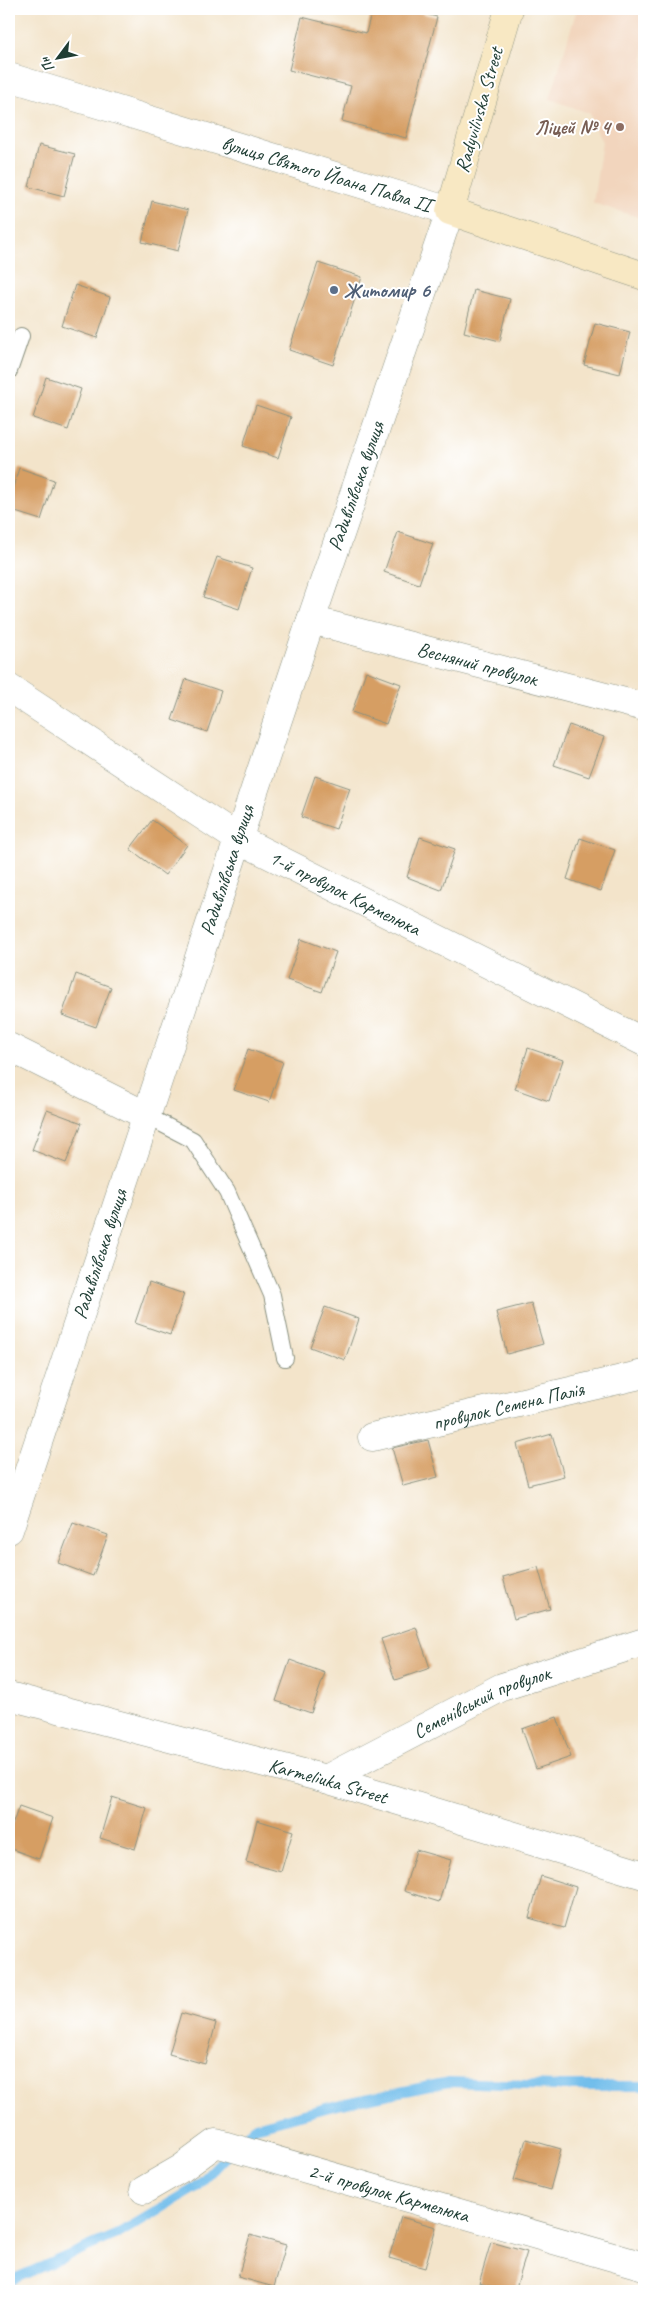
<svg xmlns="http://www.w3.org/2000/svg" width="653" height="2300" viewBox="0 0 653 2300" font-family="Caveat,sans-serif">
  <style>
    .built { fill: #f2d5bd }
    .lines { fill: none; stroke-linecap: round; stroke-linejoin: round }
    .stream { stroke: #71bdeb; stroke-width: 10 }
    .building { fill: #d69e63 }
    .lane-casing { stroke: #89907f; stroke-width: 18 }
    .street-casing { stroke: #89907f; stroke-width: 29 }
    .secondary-casing { stroke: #89907f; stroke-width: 29 }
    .lane { stroke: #fff; stroke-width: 16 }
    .street { stroke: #fff; stroke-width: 28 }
    .secondary { stroke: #f8e8c3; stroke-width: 28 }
    .education-dot { fill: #8d6e63; stroke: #fff; stroke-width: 2 }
    .service-dot { fill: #5c6f8a; stroke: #fff; stroke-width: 2 }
    .labels { text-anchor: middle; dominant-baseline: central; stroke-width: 4; stroke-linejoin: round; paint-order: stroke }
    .street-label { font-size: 20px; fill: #1f3d34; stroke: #fff }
    .education-label { font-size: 20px; font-weight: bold; fill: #785e54; stroke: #fff; text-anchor: end }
    .service-label { font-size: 20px; font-weight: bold; fill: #4e5e75; stroke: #fff; text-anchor: start }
  </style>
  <rect width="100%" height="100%" fill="#fff"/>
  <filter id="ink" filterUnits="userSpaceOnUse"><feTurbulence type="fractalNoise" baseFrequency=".02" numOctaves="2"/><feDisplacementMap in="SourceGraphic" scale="10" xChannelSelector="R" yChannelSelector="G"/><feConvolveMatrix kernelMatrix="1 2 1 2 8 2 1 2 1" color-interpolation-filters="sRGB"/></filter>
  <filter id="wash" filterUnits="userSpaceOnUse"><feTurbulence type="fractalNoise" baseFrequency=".0096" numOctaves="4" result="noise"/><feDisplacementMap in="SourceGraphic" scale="20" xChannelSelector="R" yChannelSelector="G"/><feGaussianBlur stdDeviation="1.12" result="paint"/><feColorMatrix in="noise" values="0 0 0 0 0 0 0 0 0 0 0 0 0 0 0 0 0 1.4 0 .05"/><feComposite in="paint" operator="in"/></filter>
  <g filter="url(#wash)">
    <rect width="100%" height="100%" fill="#f3e4ca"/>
    <path class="built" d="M 577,9 L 644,9 L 644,219 L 593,203 L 602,142 L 589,113 L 550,99 Z"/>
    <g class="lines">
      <path class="stream" d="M 9,2281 L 120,2233 L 195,2188 L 255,2127 L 341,2104 L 449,2082 L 557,2086 L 644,2086"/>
    </g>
    <g id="blocks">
      <path class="building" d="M 372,9 L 405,9 L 437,17 L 406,138 L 342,121 L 351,86 L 289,70 L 302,17 L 366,33 Z
        M 39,145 L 75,154 L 64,196 L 29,187 Z
        M 152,201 L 188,210 L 178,251 L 142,242 Z
        M 318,263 L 362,277 L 333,365 L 289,350 Z
        M 75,285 L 110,297 L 97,338 L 62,326 Z
        M 474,290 L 510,299 L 500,341 L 464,332 Z
        M 595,323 L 630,332 L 620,374 L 584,365 Z
        M 46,377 L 81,389 L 68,430 L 33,418 Z
        M 256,405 L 291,417 L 278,458 L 243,446 Z
        M 19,468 L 54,480 L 41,520 L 9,510 L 9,500 Z
        M 398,532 L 433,544 L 419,584 L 384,572 Z
        M 217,557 L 252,568 L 239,609 L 203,597 Z
        M 366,671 L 401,684 L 386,724 L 352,712 Z
        M 186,679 L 221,691 L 207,732 L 172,720 Z
        M 569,725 L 604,737 L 589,777 L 554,765 Z
        M 315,776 L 350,788 L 336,829 L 301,817 Z
        M 152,820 L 187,845 L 165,875 L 130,849 Z
        M 420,837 L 455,849 L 441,890 L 407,877 Z
        M 580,838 L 615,850 L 601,891 L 567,879 Z
        M 301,939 L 336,952 L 322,992 L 287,980 Z
        M 76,974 L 111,987 L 96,1027 L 62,1015 Z
        M 528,1048 L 563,1060 L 549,1101 L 515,1089 Z
        M 248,1049 L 283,1062 L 269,1102 L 234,1090 Z
        M 47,1110 L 82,1123 L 66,1163 L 32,1150 Z
        M 149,1282 L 184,1294 L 170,1335 L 135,1323 Z
        M 531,1303 L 543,1344 L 507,1354 L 496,1312 Z
        M 325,1307 L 359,1319 L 345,1360 L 310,1347 Z
        M 552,1434 L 564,1476 L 528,1485 L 517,1444 Z
        M 428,1440 L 438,1477 L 403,1486 L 392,1448 Z
        M 73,1523 L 108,1535 L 93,1576 L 58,1563 Z
        M 538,1567 L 550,1609 L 514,1619 L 503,1577 Z
        M 416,1627 L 430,1668 L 395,1680 L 381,1639 Z
        M 290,1660 L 325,1673 L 311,1713 L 276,1701 Z
        M 557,1717 L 571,1757 L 536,1769 L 522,1729 Z
        M 112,1797 L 147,1808 L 135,1849 L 100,1838 Z
        M 19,1806 L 53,1818 L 39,1859 L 9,1848 L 9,1834 Z
        M 257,1820 L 293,1831 L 281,1872 L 246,1862 Z
        M 416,1850 L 451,1860 L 439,1902 L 404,1891 Z
        M 541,1876 L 576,1887 L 564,1928 L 529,1918 Z
        M 181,2013 L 216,2023 L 205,2064 L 169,2054 Z
        M 526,2139 L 561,2149 L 550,2190 L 514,2180 Z
        M 401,2217 L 436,2227 L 425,2268 L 389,2258 Z
        M 250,2235 L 286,2245 L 274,2287 L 238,2277 Z
        M 491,2242 L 527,2252 L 515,2291 L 507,2291 L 479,2283 Z"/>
    </g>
  </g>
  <g filter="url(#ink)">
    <use href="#blocks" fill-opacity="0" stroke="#89907f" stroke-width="1"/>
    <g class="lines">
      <defs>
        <path id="lane" d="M 9,371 L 21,336
          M 145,1115 L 193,1140 L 227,1192 L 272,1295 L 285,1358"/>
        <g id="street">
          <path id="s1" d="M 9,77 L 450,211 L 311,620 L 9,1530"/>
          <path id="s2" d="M 311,620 L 644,707"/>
          <path id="s3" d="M 9,688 L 238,839 L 644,1042"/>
          <path d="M 9,1047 L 145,1115"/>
          <path id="s4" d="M 372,1437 L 644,1374"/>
          <path id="s5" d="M 9,1696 L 326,1779 L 644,1875"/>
          <path id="s6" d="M 326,1779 L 502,1687 L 644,1642"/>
          <path id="s7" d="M 144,2190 L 182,2168 L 216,2143 L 644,2266"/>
        </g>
        <path id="secondary" d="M 509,9 L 450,211 L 644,276"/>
      </defs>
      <use href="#lane" class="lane-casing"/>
      <use href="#street" class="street-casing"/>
      <use href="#secondary" class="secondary-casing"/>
      <use href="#lane" class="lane"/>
      <use href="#street" class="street"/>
      <use href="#secondary" class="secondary"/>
    </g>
  </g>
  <circle class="education-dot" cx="620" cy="127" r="5"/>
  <circle class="service-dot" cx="334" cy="290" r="5"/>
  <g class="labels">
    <g class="street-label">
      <text transform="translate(479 110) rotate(-74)">Radyvilivska Street</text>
      <text stroke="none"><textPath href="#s1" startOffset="332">вулиця Святого Йоана Павла II</textPath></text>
      <text transform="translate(356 486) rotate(-71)">Радивілівська вулиця</text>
      <text stroke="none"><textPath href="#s2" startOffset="172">Весняний провулок</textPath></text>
      <text transform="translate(227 870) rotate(-72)">Радивілівська вулиця</text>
      <text stroke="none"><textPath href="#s3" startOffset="394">1-й провулок Кармелюка</textPath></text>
      <text transform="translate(100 1254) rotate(-72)">Радивілівська вулиця</text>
      <text stroke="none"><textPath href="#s4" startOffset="140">провулок Семена Палія</textPath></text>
      <text stroke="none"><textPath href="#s6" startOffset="174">Семенівський провулок</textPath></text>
      <text stroke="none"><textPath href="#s5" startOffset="330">Karmeliuka Street</textPath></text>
      <text stroke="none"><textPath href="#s7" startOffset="266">2-й провулок Кармелюка</textPath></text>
    </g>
    <g class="education-label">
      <text x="610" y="127">Ліцей № 4</text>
    </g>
    <g class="service-label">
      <text x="344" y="290">Житомир 6</text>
    </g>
  </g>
  <rect width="653" height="2300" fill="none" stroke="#fff" stroke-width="30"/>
  <g transform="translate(58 58) rotate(238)" stroke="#ffffff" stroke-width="4" paint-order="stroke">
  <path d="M0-4L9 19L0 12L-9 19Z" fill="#1f3d34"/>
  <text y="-8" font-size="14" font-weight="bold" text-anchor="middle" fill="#1f3d34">Пн</text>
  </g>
</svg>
